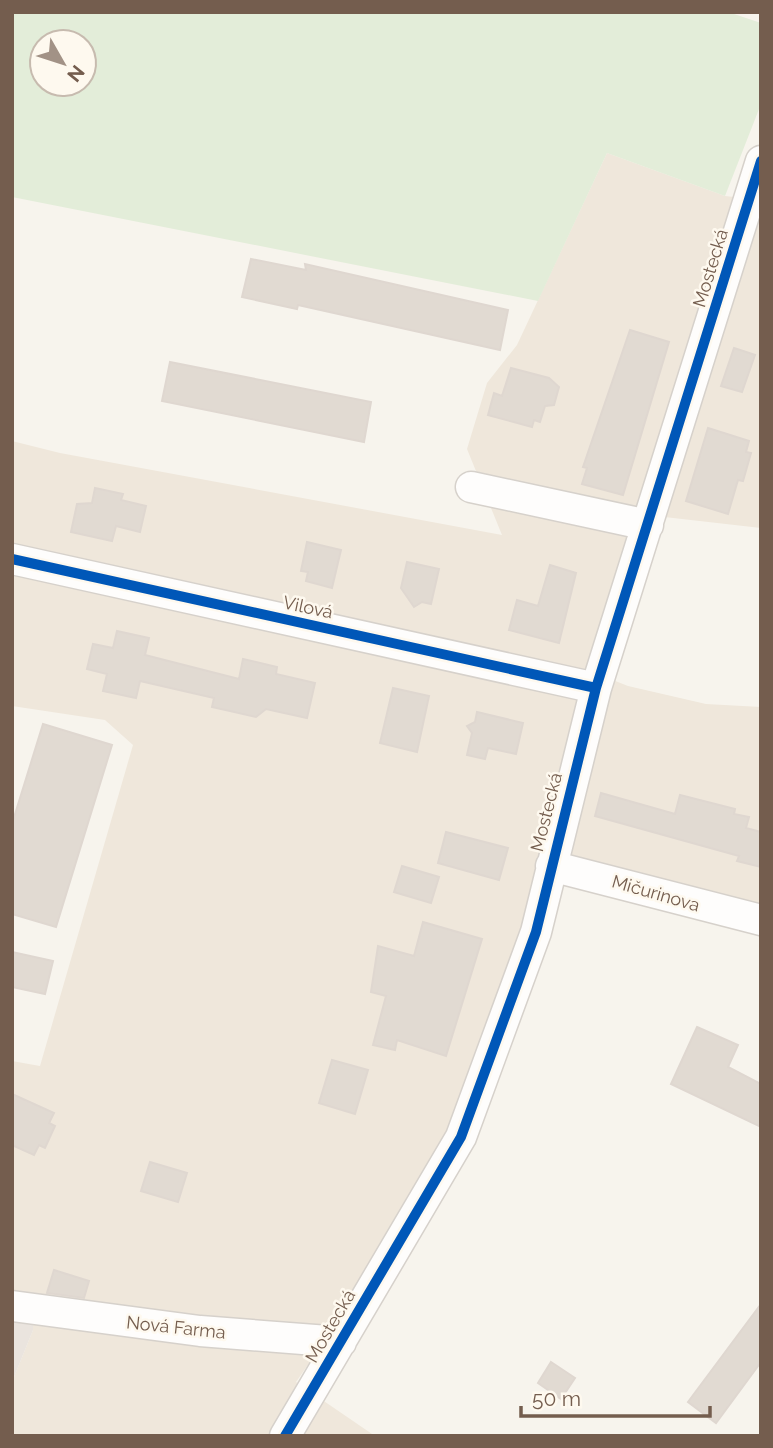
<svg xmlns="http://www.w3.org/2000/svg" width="773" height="1448" viewBox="0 0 773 1448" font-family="Raleway,sans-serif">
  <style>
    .residential { fill: #efe7db }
    .industrial { fill: #eae4de }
    .green { fill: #e3edd9; fill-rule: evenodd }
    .building { fill: #e1dad2; stroke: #dfd7d0; stroke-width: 2 }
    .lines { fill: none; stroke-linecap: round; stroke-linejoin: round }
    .street-casing { stroke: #d6d1cb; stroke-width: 33 }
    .street { stroke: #fefdfc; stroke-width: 30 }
    .cycleway-casing { stroke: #fef9ef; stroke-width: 15 }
    .cycleway { stroke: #0057b8; stroke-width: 10 }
    .labels { text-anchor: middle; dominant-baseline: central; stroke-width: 5; stroke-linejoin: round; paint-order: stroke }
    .street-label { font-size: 18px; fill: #745d4e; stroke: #fef9ef }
  </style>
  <rect width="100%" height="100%" fill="#f7f4ed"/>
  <path class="residential" d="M 607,153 L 725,196 L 761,200 L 761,528 L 638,514 L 590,671 L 628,686 L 706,704 L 761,707 L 761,911 L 566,859 L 537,861 L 523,927 L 450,1130 L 334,1327 L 296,1382 L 375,1436 L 12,1436 L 12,1382 L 33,1330 L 33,1296 L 12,1291 L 12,1061 L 40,1066 L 133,745 L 105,720 L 12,706 L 12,441 L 60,453 L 502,535 L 467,449 L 487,383 L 517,345 Z"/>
  <path class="industrial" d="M 12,1313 L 33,1317 L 33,1330 L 12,1382 Z"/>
  <path class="green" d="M 12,12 L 728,12 L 761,23 L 761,104 L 725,196 L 607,153 L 538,301 L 12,197 ZM 42,42 L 84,42 L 84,84 L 42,84 Z"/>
  <path class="building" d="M 251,259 L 306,270 L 305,264 L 508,310 L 500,350 L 298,305 L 297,309 L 242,297 Z
    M 630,330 L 669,342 L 623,495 L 582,484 L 587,468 L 583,467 Z
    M 734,348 L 755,355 L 742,392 L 721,386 Z
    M 170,362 L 371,402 L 364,442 L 162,401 Z
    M 511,368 L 549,378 L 559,387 L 554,405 L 545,406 L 540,422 L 534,420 L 532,427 L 488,415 L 494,393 L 502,396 Z
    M 708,428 L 749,441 L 746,452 L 751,453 L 743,481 L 738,480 L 728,514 L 686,501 Z
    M 95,488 L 123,494 L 121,500 L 146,506 L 140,532 L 116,526 L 112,541 L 71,532 L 77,504 L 92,503 Z
    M 307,542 L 341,550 L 332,588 L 306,581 L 308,572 L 301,571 Z
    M 407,562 L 439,569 L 431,604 L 422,602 L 414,607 L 401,588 Z
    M 550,565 L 576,573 L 559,643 L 509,630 L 517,600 L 538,606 Z
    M 117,631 L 149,638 L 145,655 L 239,679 L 243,659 L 277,667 L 276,674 L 315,683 L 307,718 L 266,709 L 256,717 L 230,711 L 212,707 L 214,698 L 140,681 L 136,698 L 103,691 L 107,674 L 87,669 L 93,644 L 113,648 Z
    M 393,688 L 429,696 L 417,752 L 380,743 Z
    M 477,712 L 523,723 L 516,754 L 488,748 L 485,759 L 467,755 L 472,733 L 467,726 L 475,722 Z
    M 43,724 L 112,745 L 56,927 L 12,914 L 12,824 Z
    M 601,793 L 675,814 L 680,795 L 735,809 L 734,814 L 749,817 L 746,828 L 761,832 L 761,867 L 737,861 L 739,856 L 595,816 Z
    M 446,832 L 508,848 L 499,880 L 438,863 Z
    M 402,866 L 439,877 L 431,903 L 394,892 Z
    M 423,922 L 482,939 L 446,1056 L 397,1040 L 395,1050 L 373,1045 L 386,996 L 371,992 L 378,946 L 414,956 Z
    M 12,952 L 53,961 L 45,994 L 12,987 Z
    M 697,1027 L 738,1045 L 728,1067 L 761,1084 L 761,1127 L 671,1084 Z
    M 332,1060 L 368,1070 L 355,1114 L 319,1103 Z
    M 12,1094 L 54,1113 L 49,1123 L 55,1126 L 45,1148 L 39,1145 L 34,1155 L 12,1145 Z
    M 150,1162 L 187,1173 L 178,1202 L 141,1191 Z
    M 54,1270 L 89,1281 L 84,1298 L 47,1293 Z
    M 761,1304 L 761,1362 L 716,1423 L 688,1402 Z
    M 551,1362 L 575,1378 L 561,1399 L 538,1383 Z"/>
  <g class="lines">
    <defs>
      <path id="street" d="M 471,487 L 648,525
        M 12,559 L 596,688
        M 551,866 L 761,920
        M 12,1306 L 200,1331 L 341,1342
        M 285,1436 L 461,1137 L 536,932 L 596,688 L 761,161"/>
    </defs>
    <use href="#street" class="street-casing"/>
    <use href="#street" class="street"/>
    <defs>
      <path id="cycleway" d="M 12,559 L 596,688
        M 285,1436 L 461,1137 L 536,932 L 596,688 L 761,161"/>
    </defs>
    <use href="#cycleway" class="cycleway-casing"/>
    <use href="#cycleway" class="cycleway"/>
  </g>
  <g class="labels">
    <g class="street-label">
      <text transform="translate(710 268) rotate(-73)">Mostecká</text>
      <text transform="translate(308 607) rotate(12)">Vilová</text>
      <text transform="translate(546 812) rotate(-76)">Mostecká</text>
      <text transform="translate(656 893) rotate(16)">Mičurinova</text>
      <text transform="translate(330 1326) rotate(-60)">Mostecká</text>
      <text transform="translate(176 1327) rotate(6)">Nová Farma</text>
    </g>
  </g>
  <rect width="773" height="1448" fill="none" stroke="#745d4e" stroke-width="28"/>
  <g transform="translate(63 63) rotate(129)"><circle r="33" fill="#fef9ef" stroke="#c7bbaf" stroke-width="2"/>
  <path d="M0-5L12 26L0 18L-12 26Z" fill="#a29286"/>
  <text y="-10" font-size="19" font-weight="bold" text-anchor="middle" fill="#745d4e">N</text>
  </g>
  <path d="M521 1406v10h189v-10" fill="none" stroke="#745d4e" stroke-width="3.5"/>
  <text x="532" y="1406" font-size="21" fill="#745d4e" stroke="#fef9ef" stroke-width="5" paint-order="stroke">50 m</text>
</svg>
